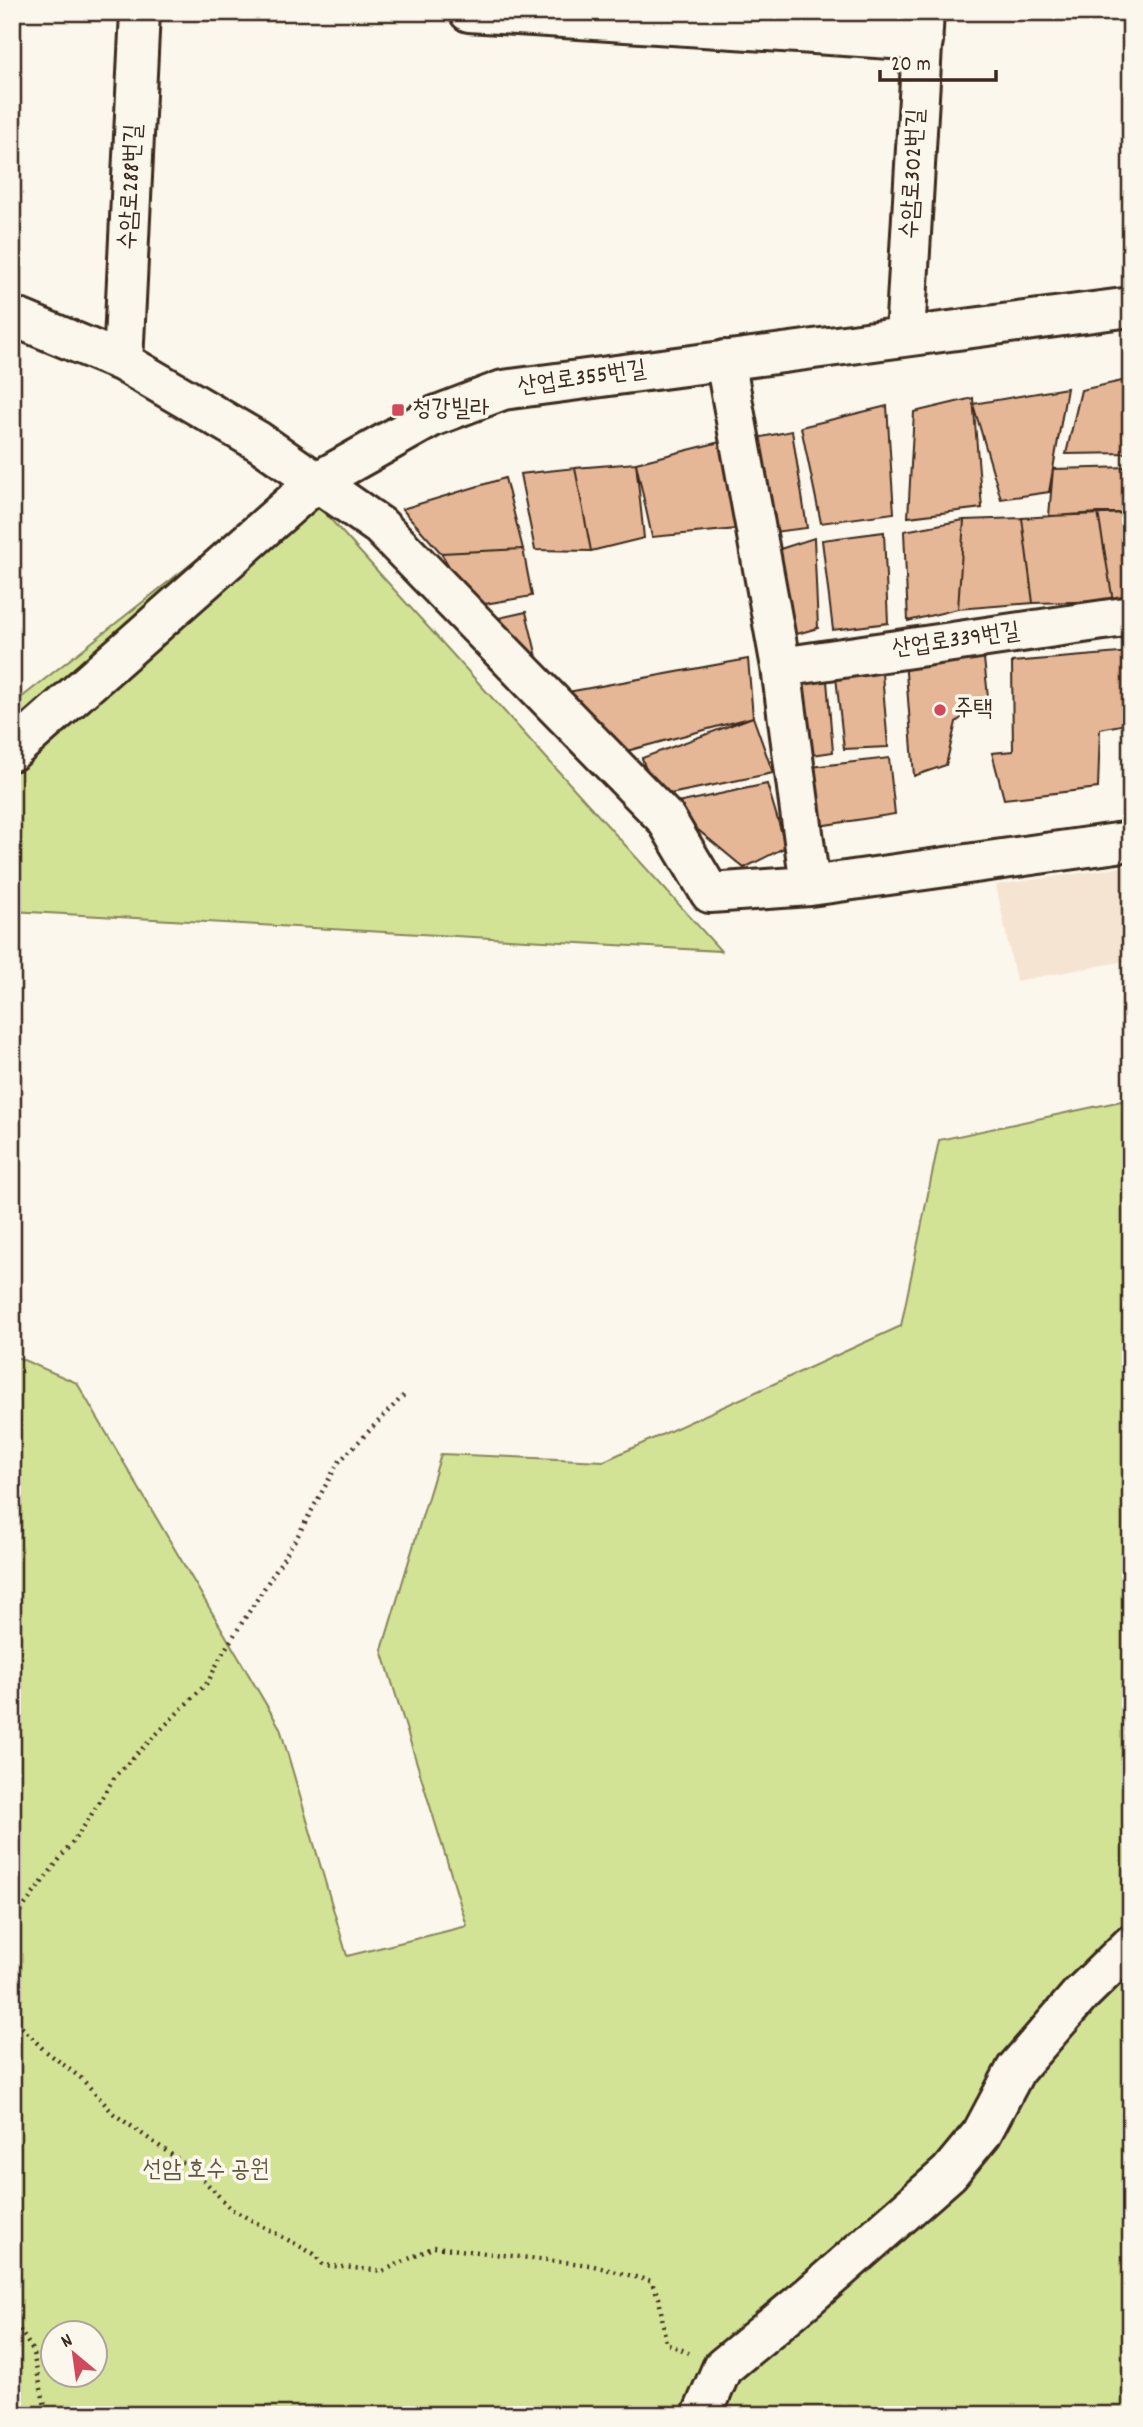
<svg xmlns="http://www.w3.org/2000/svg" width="1143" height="2427" viewBox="0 0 1143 2427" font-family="Dekko,'Poor Story',sans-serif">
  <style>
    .built { fill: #f5e4d2 }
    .green { fill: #d3e396; stroke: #87865a; stroke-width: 2; fill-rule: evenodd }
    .building { fill: #e6b796; stroke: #3b2a1e; stroke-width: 2 }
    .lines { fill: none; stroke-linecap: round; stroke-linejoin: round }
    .minor-casing { stroke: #3b2a1e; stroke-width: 44 }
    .path { stroke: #3b2a1e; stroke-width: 4.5; stroke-dasharray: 2 5; stroke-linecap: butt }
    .minor { stroke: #fbf7ec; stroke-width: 38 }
    .poi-dot { fill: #d1495b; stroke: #fbf7ec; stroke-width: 2.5 }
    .labels { text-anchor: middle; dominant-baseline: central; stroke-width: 7; stroke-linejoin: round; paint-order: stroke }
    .street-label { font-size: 24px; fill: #3b2a1e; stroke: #fbf7ec }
    .poi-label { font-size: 24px; fill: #3b2a1e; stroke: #fbf7ec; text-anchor: start }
    .park-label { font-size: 24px; fill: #61583c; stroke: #fbf7ec }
  </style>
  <rect width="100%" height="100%" fill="#fbf7ec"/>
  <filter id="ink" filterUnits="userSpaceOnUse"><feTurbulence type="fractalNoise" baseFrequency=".0143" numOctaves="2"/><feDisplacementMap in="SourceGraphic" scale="14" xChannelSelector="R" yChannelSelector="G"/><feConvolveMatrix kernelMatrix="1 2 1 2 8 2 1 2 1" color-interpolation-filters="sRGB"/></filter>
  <g filter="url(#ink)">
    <path class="built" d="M 1131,866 L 1131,960 L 1016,981 L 996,885 Z"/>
    <path class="green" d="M 295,482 L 333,522 L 721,951 L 12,911 L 12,705 Z
      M 1131,1099 L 1131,2415 L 12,2415 L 12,1355 L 77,1383 L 280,1728 L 347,1956 L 467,1926 L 382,1650 L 441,1454 L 604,1461 L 901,1326 L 939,1140 ZM 52,2332 L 94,2332 L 94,2374 L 52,2374 Z"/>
    <path class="building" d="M 1131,379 L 1131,453 L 1066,454 L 1081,390 Z
      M 1067,388 L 1049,492 L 1001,499 L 973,404 Z
      M 973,398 L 982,508 L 908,517 L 914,412 Z
      M 887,406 L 894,513 L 821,523 L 801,427 Z
      M 792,431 L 807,528 L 757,534 L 751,439 Z
      M 724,441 L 737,529 L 652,537 L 636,463 Z
      M 636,463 L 644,538 L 591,551 L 575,468 Z
      M 1131,467 L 1131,513 L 1049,516 L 1053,469 Z
      M 575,468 L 591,551 L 535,550 L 520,474 Z
      M 505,478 L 523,549 L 441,553 L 402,509 Z
      M 1098,513 L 1131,513 L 1131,598 L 1113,601 Z
      M 1098,513 L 1113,601 L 1033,603 L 1022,518 Z
      M 1022,518 L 1033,603 L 958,609 L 964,520 Z
      M 964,520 L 958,609 L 908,621 L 904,531 Z
      M 884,532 L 888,623 L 833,630 L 822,540 Z
      M 814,538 L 818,628 L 790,636 L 774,551 Z
      M 523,549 L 532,596 L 473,606 L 441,553 Z
      M 526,612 L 539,665 L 485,621 Z
      M 983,649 L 988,697 L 956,722 L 946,765 L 914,776 L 905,660 Z
      M 1131,652 L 1131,723 L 1100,729 L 1098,788 L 1004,799 L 992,753 L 1013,751 L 1012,662 Z
      M 748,659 L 753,717 L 619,753 L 568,692 Z
      M 881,661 L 888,747 L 844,749 L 835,668 Z
      M 826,669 L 833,752 L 799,757 L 792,674 Z
      M 753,717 L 773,773 L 655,797 L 642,758 Z
      M 889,758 L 895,814 L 806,828 L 802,768 Z
      M 767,784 L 786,847 L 744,868 L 668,805 Z"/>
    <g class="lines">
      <defs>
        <path id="minor" d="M 469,12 L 923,41
          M 12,316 L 123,362 L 258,441 L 380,526 L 666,819 L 710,893 L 810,886 L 1131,841
          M 905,336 L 924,12
          M 725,360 L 781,667 L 810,886
          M 123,362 L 140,12
          M 781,667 L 1131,616
          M 12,751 L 316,482 L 432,417 L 503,390 L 1131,307
          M 702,2415 L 722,2368 L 808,2297 L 949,2173 L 982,2133 L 1016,2069 L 1081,1994 L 1131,1945"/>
      </defs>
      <use href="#minor" class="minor-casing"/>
      <path class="path" d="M 12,1922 L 83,1828 L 116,1775 L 208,1682 L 222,1654 L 297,1537 L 338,1463 L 404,1395
        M 12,2017 L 43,2049 L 82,2079 L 114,2114 L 196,2172 L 231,2209 L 314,2254 L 323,2265 L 383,2271 L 434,2247 L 590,2265 L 651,2281 L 659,2298 L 666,2343 L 689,2353
        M 12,2318 L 32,2349 L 47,2415"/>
      <use href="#minor" class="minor"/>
    </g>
  </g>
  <g class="poi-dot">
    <rect x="391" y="403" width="14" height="14" rx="3.5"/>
    <circle cx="940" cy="710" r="7"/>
  </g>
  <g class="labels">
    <g class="street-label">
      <text transform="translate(914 174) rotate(-87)">수암로302번길</text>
      <text transform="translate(132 187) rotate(-87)">수암로288번길</text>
      <text transform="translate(582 379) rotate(-8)">산업로355번길</text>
      <text transform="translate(956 641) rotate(-8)">산업로339번길</text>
    </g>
    <g class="poi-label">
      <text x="412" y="410">청강빌라</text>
      <text x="954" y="710">주택</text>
    </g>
    <g class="park-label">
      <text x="206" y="2171">선암 호수 공원</text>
    </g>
  </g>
  <rect width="1143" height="2427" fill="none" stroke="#fbf7ec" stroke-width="42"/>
  <rect x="21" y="21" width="1101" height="2385" fill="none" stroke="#3b2a1e" stroke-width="2.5" filter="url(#ink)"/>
  <g transform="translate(74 2354) rotate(331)"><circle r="33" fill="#fbf7ec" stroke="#aea59a" stroke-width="2"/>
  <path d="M0-5L12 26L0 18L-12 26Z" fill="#d1495b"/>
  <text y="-10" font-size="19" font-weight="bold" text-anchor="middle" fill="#3b2a1e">N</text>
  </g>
  <path d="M880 70v10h116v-10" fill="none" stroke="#3b2a1e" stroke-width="3.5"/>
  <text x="891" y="70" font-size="21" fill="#3b2a1e" stroke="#fbf7ec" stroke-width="5" paint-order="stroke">20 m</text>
</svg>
